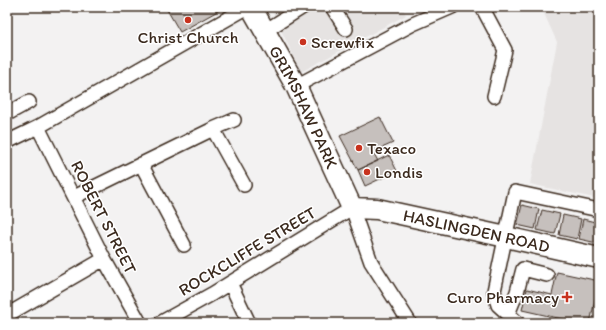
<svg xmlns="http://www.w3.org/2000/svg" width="606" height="330" viewBox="0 0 606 330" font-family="Itim,sans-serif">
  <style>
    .built { fill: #e6e3e2 }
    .building { fill: #c6c0bd; stroke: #3b2a1e }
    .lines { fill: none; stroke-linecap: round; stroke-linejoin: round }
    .minor-casing { stroke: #3b2a1e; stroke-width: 16 }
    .highway-casing { stroke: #3b2a1e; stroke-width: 23 }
    .minor { stroke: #fff; stroke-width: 13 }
    .highway { stroke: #fff; stroke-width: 20 }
    .poi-dot { fill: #c8321e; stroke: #fff; stroke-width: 1.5 }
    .labels { text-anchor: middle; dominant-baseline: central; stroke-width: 3; stroke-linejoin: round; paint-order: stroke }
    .poi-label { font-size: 17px; fill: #3b2a1e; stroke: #fff; text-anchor: start }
    .street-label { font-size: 17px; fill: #3b2a1e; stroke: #fff }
  </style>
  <rect width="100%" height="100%" fill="#f3f2f2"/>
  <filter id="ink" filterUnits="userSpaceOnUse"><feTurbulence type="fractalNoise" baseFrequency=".025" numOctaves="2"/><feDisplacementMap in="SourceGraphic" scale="8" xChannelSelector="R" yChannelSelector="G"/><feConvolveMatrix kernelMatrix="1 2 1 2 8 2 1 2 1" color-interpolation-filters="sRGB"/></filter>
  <g filter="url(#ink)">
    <path class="built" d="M 270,7 L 402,7 L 406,15 L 301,72 Z
      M 541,7 L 599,7 L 599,199 L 530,184 L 557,42 Z"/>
    <path class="building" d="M 167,7 L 225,7 L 180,32 L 166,8 Z
      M 380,117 L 393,143 L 373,152 L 378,161 L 358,170 L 340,136 Z
      M 389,155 L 397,171 L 365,186 L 358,170 Z
      M 522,205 L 539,209 L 535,229 L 517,225 Z
      M 542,210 L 560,214 L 555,234 L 537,230 Z
      M 563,215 L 581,219 L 577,239 L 559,235 Z
      M 583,219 L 599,223 L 599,232 L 597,243 L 579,239 Z
      M 557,272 L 599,281 L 590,323 L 580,323 L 522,310 L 527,289 L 552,295 Z"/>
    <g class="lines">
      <defs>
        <path id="minor" d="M 332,7 L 346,29
          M 482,7 L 505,50 L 494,96
          M 265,31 L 303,7
          M 296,86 L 413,24 L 452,7
          M 7,114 L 29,102
          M 38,127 L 104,259 L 140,323
          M 213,129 L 244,185
          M 7,142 L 38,127 L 248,7
          M 141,164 L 184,245
          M 74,197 L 213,129 L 234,120
          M 230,283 L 249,323
          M 508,314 L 517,292 L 523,269 L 547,275
          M 7,315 L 104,259
          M 160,323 L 212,294 L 352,208 L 371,262 L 410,323
          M 518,323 L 498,305 L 494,291 L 515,192 L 599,210"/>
        <g id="highway">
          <path id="s1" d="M 251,7 L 296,86 L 352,208 L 377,209 L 506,237 L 599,258"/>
        </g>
      </defs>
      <use href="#minor" class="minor-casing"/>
      <use href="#highway" class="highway-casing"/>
      <use href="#minor" class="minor"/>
      <use href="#highway" class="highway"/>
    </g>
  </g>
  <g class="poi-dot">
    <circle cx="188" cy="20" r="4"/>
    <circle cx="303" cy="42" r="4"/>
    <circle cx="359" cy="148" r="4"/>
    <circle cx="367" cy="172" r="4"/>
    <path d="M565 291h4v4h4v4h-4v4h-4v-4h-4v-4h4z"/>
  </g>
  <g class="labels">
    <g class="poi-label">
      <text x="188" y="37" text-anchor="middle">Christ Church</text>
      <text x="311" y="42">Screwfix</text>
      <text x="367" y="148">Texaco</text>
      <text x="375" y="172">Londis</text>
      <text x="559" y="297" text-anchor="end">Curo Pharmacy</text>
    </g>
    <g class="street-label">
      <text stroke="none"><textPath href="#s1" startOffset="113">GRIMSHAW PARK</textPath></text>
      <text transform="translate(104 217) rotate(63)">ROBERT STREET</text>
      <text stroke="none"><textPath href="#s1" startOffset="352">HASLINGDEN ROAD</textPath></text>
      <text transform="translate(247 251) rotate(-31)">ROCKCLIFFE STREET</text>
    </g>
  </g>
  <rect width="606" height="330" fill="none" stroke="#fff" stroke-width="24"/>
  <rect x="12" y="12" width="582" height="306" fill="none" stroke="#3b2a1e" stroke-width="1.5" filter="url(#ink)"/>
</svg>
